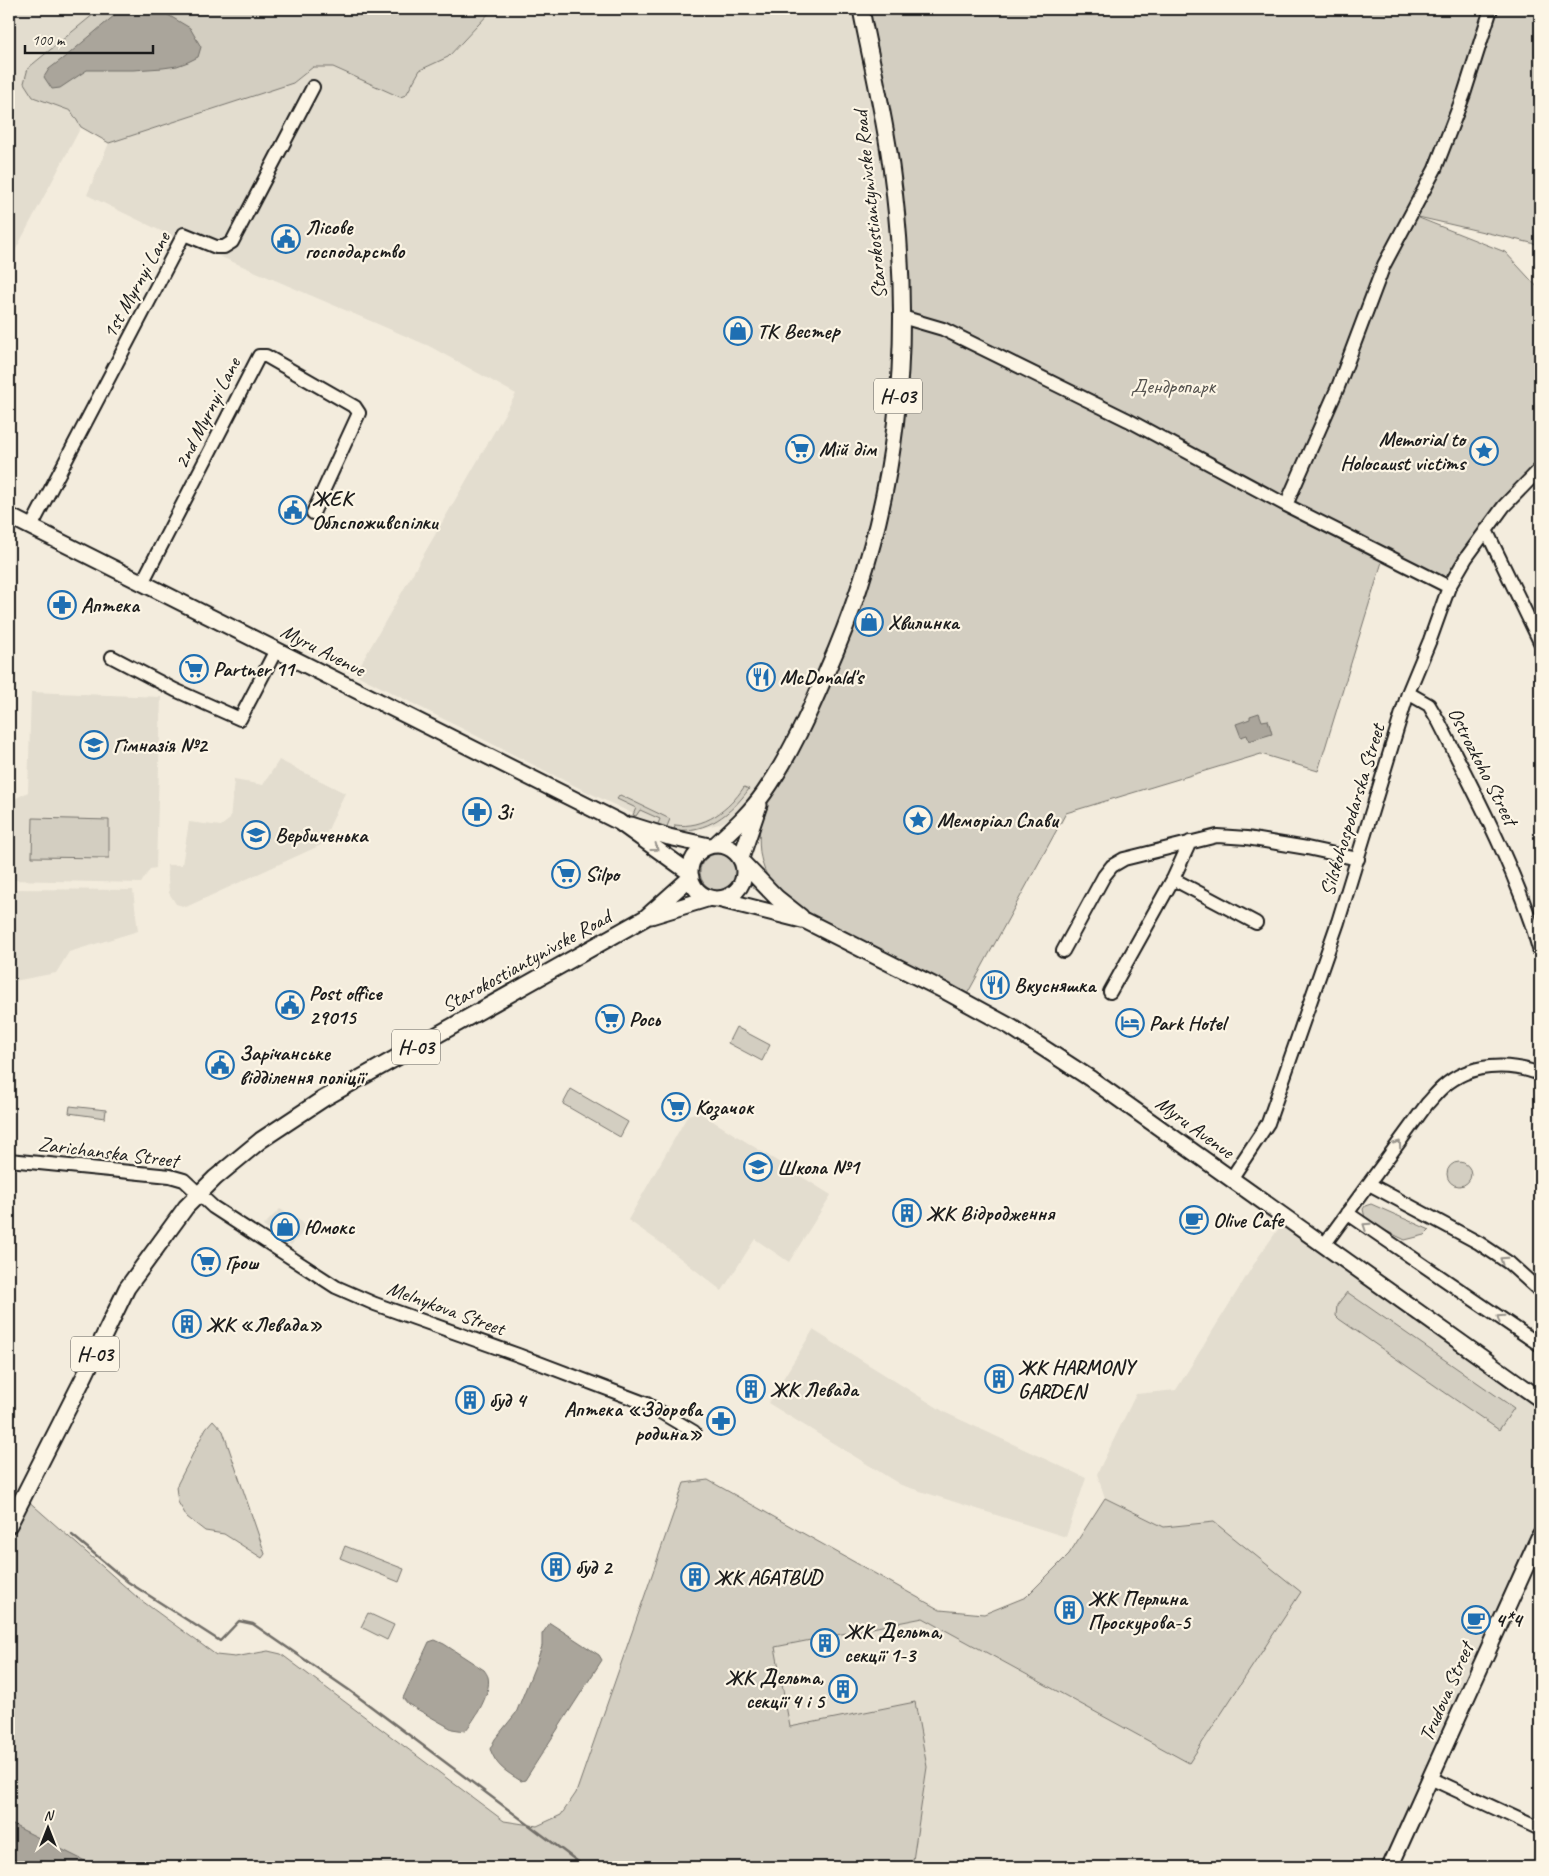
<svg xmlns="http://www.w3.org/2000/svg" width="1549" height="1876" viewBox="0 0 1549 1876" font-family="Caveat,sans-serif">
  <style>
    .built { fill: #e3ddcf }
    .green { fill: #d3cec1; stroke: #78756e }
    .water { fill: #aaa59b; stroke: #716e68 }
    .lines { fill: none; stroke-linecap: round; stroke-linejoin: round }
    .stream { stroke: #716e68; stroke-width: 2.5 }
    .minor-casing { stroke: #1c1c1c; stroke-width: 16 }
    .major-casing { stroke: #1c1c1c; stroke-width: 19 }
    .minor { stroke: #fcf5e5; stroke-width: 12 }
    .major { stroke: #fcf5e5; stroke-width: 15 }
    .oneway { stroke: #97938b }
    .labels { text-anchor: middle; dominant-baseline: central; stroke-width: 4.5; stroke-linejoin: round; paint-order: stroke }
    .shield { fill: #fcf5e5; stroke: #5f5d58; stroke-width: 1 }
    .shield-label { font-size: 20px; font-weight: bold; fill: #1c1c1c }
    .street-label { font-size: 21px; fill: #1c1c1c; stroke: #fcf5e5 }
    .poi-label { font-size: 21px; font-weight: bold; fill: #1c1c1c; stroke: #fcf5e5; text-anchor: start }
    .park-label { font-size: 21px; fill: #53514e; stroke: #fcf5e5 }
  </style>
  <rect width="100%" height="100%" fill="#f3ecdd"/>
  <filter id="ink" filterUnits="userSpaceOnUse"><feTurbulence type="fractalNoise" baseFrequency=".02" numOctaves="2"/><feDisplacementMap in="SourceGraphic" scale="10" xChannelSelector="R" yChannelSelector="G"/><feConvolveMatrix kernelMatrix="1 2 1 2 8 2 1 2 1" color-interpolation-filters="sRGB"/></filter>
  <g filter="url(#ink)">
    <path class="built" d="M 9,9 L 100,9 L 28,68 L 33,97 L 71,111 L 81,127 L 9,262 Z
      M 493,9 L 858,9 L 887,167 L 898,317 L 886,471 L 847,612 L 777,764 L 745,810 L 719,824 L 689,831 L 669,831 L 575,786 L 355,674 L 516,394 L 429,346 L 163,232 L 87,195 L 109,143 L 293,83 L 313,67 L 333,67 L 400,97 L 406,95 L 420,70 L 448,57 Z
      M 31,692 L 161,697 L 156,868 L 150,869 L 141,883 L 9,880 L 9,802 L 28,792 Z
      M 279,760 L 345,793 L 321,845 L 186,907 L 176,904 L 169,893 L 167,865 L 182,865 L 189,822 L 221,826 L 230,819 L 234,780 L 263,785 Z
      M 9,889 L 133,890 L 138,931 L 69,952 L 56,973 L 9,982 Z
      M 695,1113 L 700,1113 L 831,1195 L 789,1262 L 755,1239 L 722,1291 L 661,1243 L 628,1220 L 688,1115 Z
      M 280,1209 L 302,1222 L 307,1228 L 291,1245 L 263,1226 Z
      M 1284,1221 L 1540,1404 L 1540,1525 L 1386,1867 L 912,1867 L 927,1767 L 790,1727 L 774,1647 L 923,1618 L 1189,1763 L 1214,1522 L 1164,1527 L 1105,1498 L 1097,1474 L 1136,1394 L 1176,1390 L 1259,1256 Z
      M 813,1330 L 946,1413 L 1086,1478 L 1066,1537 L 901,1485 L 768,1403 Z"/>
    <path class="green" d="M 100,9 L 493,9 L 448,57 L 420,70 L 406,95 L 400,97 L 333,67 L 313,67 L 293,83 L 109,143 L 81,127 L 71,111 L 33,97 L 24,83 L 28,68 Z
      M 868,9 L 1540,9 L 1540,245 L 1414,216 L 1505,252 L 1540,290 L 1540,465 L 1447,582 L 1385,552 L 1318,771 L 1261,754 L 1066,813 L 965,998 C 931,980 897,963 863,946 C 793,910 737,886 768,794 L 876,544 L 906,317 Z
      M 744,787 L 749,789 C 731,814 707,833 674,830 L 675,825 C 704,829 729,810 744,787 Z
      M 620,795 L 670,819 L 666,829 L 657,826 L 660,819 L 640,810 L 636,816 L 633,815 L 636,808 L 617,799 Z
      M 33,818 L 109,820 L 109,858 L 32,857 Z
      M700 872a18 18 0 1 1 36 0a18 18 0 1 1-36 0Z
      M 736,1027 L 770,1045 L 762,1061 L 728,1043 Z
      M 571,1089 L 628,1122 L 620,1137 L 563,1104 Z
      M 70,1106 L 106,1110 L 105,1118 L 69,1113 Z
      M1447 1174a12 12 0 1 1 24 0a12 12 0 1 1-24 0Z
      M 1371,1204 L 1430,1230 L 1425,1235 L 1405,1240 L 1374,1225 L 1365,1218 L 1363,1209 L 1365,1206 Z
      M 1347,1292 L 1514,1408 L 1499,1430 L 1339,1319 L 1336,1316 L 1337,1305 Z
      M 213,1420 L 223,1431 L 265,1554 L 262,1558 L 224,1534 L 205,1531 L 187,1517 L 178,1502 L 176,1487 L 206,1428 Z
      M 708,1480 L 940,1610 L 984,1614 L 1026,1597 L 1069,1554 L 1105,1498 L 1164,1527 L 1214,1522 L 1301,1592 L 1189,1763 L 923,1618 L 775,1647 L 790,1727 L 915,1702 L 927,1767 L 912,1867 L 9,1867 L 9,1534 L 26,1499 L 138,1598 L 216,1655 L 235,1657 L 268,1651 L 281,1654 L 504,1821 L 537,1826 L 561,1815 L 576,1793 L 684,1483 Z
      M 345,1546 L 404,1569 L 399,1582 L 340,1558 Z
      M 368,1613 L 394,1625 L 387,1640 L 361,1627 Z"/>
    <path class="water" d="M 122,9 L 158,9 L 190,28 L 201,47 L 198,57 L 188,62 L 177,66 L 163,68 L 133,70 L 87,70 L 60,88 L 52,89 L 44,77 L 49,69 L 70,53 Z
      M 1259,713 L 1262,721 L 1268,720 L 1272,734 L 1249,741 L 1247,735 L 1241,737 L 1236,724 L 1250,719 L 1250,716 Z
      M 550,1623 L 599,1655 L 602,1660 L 525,1780 L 521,1781 C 505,1771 497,1767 490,1749 L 495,1739 L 516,1713 L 537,1661 L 542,1646 L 542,1634 Z
      M 435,1640 L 444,1644 L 484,1670 C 485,1671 488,1676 488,1677 C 492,1692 474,1721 465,1731 L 452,1729 L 408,1704 L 403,1698 L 429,1642 Z
      M 9,1823 L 97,1867 L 26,1867 L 9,1856 Z"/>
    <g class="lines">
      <path class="stream" d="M 72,1535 L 128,1582 L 220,1641 L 239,1621 L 253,1624 L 349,1690 L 585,1867"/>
      <defs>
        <path id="minor" d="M 902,317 L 943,329 L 1128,420 L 1286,505 L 1449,587
          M 1286,505 L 1338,387 L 1384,265 L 1435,169 L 1464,94 L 1491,9
          M 31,527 L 184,234 L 216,247 L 224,247 L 232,242 L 313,87
          M 1486,530 L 1540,642
          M 142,583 L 259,356 L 266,356 L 355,407 L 359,413 L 313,513
          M 112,657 L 175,690 L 240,719 L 276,650
          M 1408,693 L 1429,705 L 1439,722 C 1477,797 1517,871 1540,952
          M 1173,879 L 1256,923
          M 1063,951 L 1104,876 L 1112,866 L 1124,859 L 1217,836 L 1247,838 L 1307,848 L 1358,859
          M 1110,992 L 1173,879 L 1190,842
          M 9,1160 L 170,1176 L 184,1180 L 213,1207 L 336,1287 L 375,1304 L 518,1355 L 647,1404 L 694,1432
          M 1231,1179 L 1268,1123 L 1338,922 L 1408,693 L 1430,640 L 1449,587 L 1466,558 L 1504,506 L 1540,469
          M 1369,1184 L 1479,1243 L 1509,1263 L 1540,1291
          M 1347,1213 L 1540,1345
          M 1324,1245 L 1427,1104 C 1432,1099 1437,1092 1443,1087 C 1470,1063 1508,1062 1540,1074
          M 1430,1778 L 1540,1829"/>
        <path id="major" d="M 9,516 L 619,822 L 690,873
          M 631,825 L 669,837 L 709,846
          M690 872a27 27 0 1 1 54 0a27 27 0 1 1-54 0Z
          M 715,845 C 732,829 750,813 764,793 C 790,756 809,713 827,671 C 900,508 915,342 891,166 C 884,113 871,61 861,9
          M 741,858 L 759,805
          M 743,863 L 777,898 L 801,917
          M 718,899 L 806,921 L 945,991 L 1011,1027 L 1091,1079 L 1540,1399
          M 651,916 L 710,898
          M 9,1525 L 84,1377 L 127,1288 L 186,1207 L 215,1178 L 261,1140 L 323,1099 L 645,918 L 691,877
          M 1390,1867 L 1540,1535"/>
      </defs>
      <use href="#minor" class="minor-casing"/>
      <use href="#major" class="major-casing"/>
      <use href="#minor" class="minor"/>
      <use href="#major" class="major"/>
    </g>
    <defs><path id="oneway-chevron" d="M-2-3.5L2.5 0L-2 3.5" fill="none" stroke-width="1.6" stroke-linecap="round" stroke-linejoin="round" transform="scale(1.25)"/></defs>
    <g class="oneway">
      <use href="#oneway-chevron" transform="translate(655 848) rotate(36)"/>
      <use href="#oneway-chevron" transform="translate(1398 1144) rotate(-55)"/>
      <use href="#oneway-chevron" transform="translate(1366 1226) rotate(-146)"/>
      <use href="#oneway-chevron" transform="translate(1503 1260) rotate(-146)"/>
      <use href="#oneway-chevron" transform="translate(1500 1318) rotate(-146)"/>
    </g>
  </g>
  <defs>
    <symbol id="civic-ring" viewBox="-11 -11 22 22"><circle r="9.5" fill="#fcf5e5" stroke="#1f6fb2" stroke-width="1.5"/><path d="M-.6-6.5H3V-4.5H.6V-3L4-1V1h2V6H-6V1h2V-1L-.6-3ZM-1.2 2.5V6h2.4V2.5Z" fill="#1f6fb2"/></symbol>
    <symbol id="shop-ring" viewBox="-11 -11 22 22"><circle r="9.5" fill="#fcf5e5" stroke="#1f6fb2" stroke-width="1.5"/><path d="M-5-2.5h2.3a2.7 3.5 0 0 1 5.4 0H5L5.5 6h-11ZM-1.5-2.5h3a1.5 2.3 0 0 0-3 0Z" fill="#1f6fb2"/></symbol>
    <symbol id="supermarket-ring" viewBox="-11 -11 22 22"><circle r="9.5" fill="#fcf5e5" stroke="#1f6fb2" stroke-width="1.5"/><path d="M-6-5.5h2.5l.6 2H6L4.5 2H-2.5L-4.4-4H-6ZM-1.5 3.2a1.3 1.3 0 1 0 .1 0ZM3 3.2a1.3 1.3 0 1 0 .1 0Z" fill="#1f6fb2"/></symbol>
    <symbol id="sight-ring" viewBox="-11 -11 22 22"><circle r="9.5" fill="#fcf5e5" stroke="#1f6fb2" stroke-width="1.5"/><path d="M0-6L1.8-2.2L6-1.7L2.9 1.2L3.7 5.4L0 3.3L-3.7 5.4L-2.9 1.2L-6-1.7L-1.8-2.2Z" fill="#1f6fb2"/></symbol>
    <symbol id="pharmacy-ring" viewBox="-11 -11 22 22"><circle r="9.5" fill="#fcf5e5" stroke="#1f6fb2" stroke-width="1.5"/><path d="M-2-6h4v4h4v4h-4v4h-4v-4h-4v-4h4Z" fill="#1f6fb2"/></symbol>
    <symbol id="restaurant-ring" viewBox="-11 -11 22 22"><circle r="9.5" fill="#fcf5e5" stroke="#1f6fb2" stroke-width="1.5"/><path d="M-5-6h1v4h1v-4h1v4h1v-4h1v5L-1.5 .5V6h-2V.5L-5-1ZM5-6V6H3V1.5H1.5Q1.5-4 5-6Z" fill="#1f6fb2"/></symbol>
    <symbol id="school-ring" viewBox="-11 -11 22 22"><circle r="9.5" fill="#fcf5e5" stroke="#1f6fb2" stroke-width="1.5"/><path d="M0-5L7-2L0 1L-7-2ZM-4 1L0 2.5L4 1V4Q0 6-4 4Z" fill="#1f6fb2"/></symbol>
    <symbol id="hotel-ring" viewBox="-11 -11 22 22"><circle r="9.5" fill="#fcf5e5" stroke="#1f6fb2" stroke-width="1.5"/><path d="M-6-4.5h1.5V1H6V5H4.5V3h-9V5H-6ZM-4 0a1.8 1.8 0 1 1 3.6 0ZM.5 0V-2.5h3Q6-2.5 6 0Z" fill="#1f6fb2"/></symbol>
    <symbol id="building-ring" viewBox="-11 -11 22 22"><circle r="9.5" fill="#fcf5e5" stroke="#1f6fb2" stroke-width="1.5"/><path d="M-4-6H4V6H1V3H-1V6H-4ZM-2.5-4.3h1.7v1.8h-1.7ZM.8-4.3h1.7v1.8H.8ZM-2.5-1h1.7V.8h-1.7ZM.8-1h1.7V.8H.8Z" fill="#1f6fb2"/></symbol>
    <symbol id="cafe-ring" viewBox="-11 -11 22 22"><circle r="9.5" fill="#fcf5e5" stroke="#1f6fb2" stroke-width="1.5"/><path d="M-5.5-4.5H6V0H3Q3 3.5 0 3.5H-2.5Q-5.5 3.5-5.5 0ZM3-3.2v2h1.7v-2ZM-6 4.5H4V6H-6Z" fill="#1f6fb2"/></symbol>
  </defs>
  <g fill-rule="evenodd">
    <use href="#civic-ring" x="270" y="223" width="32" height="32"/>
    <use href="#shop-ring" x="722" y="315" width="32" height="32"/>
    <use href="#supermarket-ring" x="784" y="433" width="32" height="32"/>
    <use href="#sight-ring" x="1468" y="435" width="32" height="32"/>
    <use href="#civic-ring" x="277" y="494" width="32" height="32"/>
    <use href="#pharmacy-ring" x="46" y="589" width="32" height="32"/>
    <use href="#shop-ring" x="853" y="606" width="32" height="32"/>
    <use href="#supermarket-ring" x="178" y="653" width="32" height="32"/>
    <use href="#restaurant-ring" x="745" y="661" width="32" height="32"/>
    <use href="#school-ring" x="78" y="729" width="32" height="32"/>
    <use href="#pharmacy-ring" x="461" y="796" width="32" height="32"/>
    <use href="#sight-ring" x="902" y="804" width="32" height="32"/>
    <use href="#school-ring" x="240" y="819" width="32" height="32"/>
    <use href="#supermarket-ring" x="550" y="858" width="32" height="32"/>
    <use href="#restaurant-ring" x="979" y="969" width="32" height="32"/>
    <use href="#civic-ring" x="274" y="989" width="32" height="32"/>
    <use href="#supermarket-ring" x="594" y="1003" width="32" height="32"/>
    <use href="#hotel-ring" x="1114" y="1007" width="32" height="32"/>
    <use href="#civic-ring" x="204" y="1049" width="32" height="32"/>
    <use href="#supermarket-ring" x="660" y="1091" width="32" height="32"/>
    <use href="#school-ring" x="742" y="1151" width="32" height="32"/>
    <use href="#building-ring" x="891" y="1197" width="32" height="32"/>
    <use href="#cafe-ring" x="1178" y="1204" width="32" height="32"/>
    <use href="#shop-ring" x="269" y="1211" width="32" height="32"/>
    <use href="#supermarket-ring" x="190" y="1246" width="32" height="32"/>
    <use href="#building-ring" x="171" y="1308" width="32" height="32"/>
    <use href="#building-ring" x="983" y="1363" width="32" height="32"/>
    <use href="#building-ring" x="735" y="1373" width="32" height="32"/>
    <use href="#building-ring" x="454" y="1384" width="32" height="32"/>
    <use href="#pharmacy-ring" x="705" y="1405" width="32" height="32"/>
    <use href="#building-ring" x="540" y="1551" width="32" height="32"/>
    <use href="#building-ring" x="679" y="1561" width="32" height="32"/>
    <use href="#building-ring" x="1053" y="1594" width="32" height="32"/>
    <use href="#cafe-ring" x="1460" y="1604" width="32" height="32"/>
    <use href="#building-ring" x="809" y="1627" width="32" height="32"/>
    <use href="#building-ring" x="827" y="1673" width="32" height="32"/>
  </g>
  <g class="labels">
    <g class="shield">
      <rect x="874" y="378.5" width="48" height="35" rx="4"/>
      <rect x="392" y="1029.5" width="48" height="35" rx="4"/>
      <rect x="71" y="1336.5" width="48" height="35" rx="4"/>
    </g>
    <g class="shield-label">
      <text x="898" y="396">Н-03</text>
      <text x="416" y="1047">Н-03</text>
      <text x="95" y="1354">Н-03</text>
    </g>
    <g class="street-label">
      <text transform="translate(870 205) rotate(-96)">Starokostiantynivske Road</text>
      <text transform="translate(136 285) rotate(-61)">1st Myrnyi Lane</text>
      <text transform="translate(207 413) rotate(-63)">2nd Myrnyi Lane</text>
      <text transform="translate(323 650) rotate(27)">Myru Avenue</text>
      <text transform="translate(1483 766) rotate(63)">Ostrozkoho Street</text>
      <text transform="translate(1352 810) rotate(-73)">Silskohospodarska Street</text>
      <text transform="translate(526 961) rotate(-29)">Starokostiantynivske Road</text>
      <text transform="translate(1195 1127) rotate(36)">Myru Avenue</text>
      <text transform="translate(108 1152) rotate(7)">Zarichanska Street</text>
      <text transform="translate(446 1308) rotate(20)">Melnykova Street</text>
      <text transform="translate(1446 1692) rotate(-66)">Trudova Street</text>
    </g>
    <g class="poi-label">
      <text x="305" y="227">Лісове<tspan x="305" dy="24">господарство</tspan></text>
      <text x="757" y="331">ТК Вестер</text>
      <text x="1465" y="439" text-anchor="end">Memorial to<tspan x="1465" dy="24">Holocaust victims</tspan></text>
      <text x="819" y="449">Мій дім</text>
      <text x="312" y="498">ЖЕК<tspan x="312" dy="24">Облспоживспілки</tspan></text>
      <text x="81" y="605">Аптека</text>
      <text x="888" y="622">Хвилинка</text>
      <text x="213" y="669">Partner 11</text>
      <text x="780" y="677">McDonald's</text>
      <text x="113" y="745">Гімназія №2</text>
      <text x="496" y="812">Зі</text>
      <text x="937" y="820">Меморіал Слави</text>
      <text x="275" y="835">Вербиченька</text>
      <text x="585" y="874">Silpo</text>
      <text x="1014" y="985">Вкусняшка</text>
      <text x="309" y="993">Post office<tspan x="309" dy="24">29015</tspan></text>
      <text x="629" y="1019">Рось</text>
      <text x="1149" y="1023">Park Hotel</text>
      <text x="239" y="1053">Зарічанське<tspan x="239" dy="24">відділення поліції</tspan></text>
      <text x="695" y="1107">Козачок</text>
      <text x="777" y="1167">Школа №1</text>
      <text x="926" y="1213">ЖК Відродження</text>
      <text x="1213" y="1220">Olive Cafe</text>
      <text x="304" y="1227">Юмокс</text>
      <text x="225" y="1262">Грош</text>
      <text x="206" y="1324">ЖК «Левада»</text>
      <text x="1018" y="1367">ЖК HARMONY<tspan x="1018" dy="24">GARDEN</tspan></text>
      <text x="770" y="1389">ЖК Левада</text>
      <text x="489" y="1400">буд 4</text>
      <text x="702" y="1409" text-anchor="end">Аптека «Здорова<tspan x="702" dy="24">родина»</tspan></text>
      <text x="575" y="1567">буд 2</text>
      <text x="714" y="1577">ЖК AGATBUD</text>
      <text x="1088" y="1598">ЖК Перлина<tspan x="1088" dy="24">Проскурова-5</tspan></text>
      <text x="1495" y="1620">4*4</text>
      <text x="844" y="1631">ЖК Дельта,<tspan x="844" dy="24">секції 1-3</tspan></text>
      <text x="824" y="1677" text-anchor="end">ЖК Дельта,<tspan x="824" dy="24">секції 4 і 5</tspan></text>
    </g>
    <g class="park-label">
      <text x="1173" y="386">Дендропарк</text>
    </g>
  </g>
  <rect width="1549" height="1876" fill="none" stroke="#fcf5e5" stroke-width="30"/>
  <rect x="15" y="15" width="1519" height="1846" fill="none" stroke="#1c1c1c" stroke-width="2" filter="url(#ink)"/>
  <g transform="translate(48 1828)" stroke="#fcf5e5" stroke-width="4" paint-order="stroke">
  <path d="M0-4L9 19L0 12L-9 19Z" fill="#1c1c1c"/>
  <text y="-8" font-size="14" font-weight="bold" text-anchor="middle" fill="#1c1c1c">N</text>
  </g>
  <path d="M25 45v8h128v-8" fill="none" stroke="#1c1c1c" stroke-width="2.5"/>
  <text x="32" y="45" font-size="15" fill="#1c1c1c" stroke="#fcf5e5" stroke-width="4" paint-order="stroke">100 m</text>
</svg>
